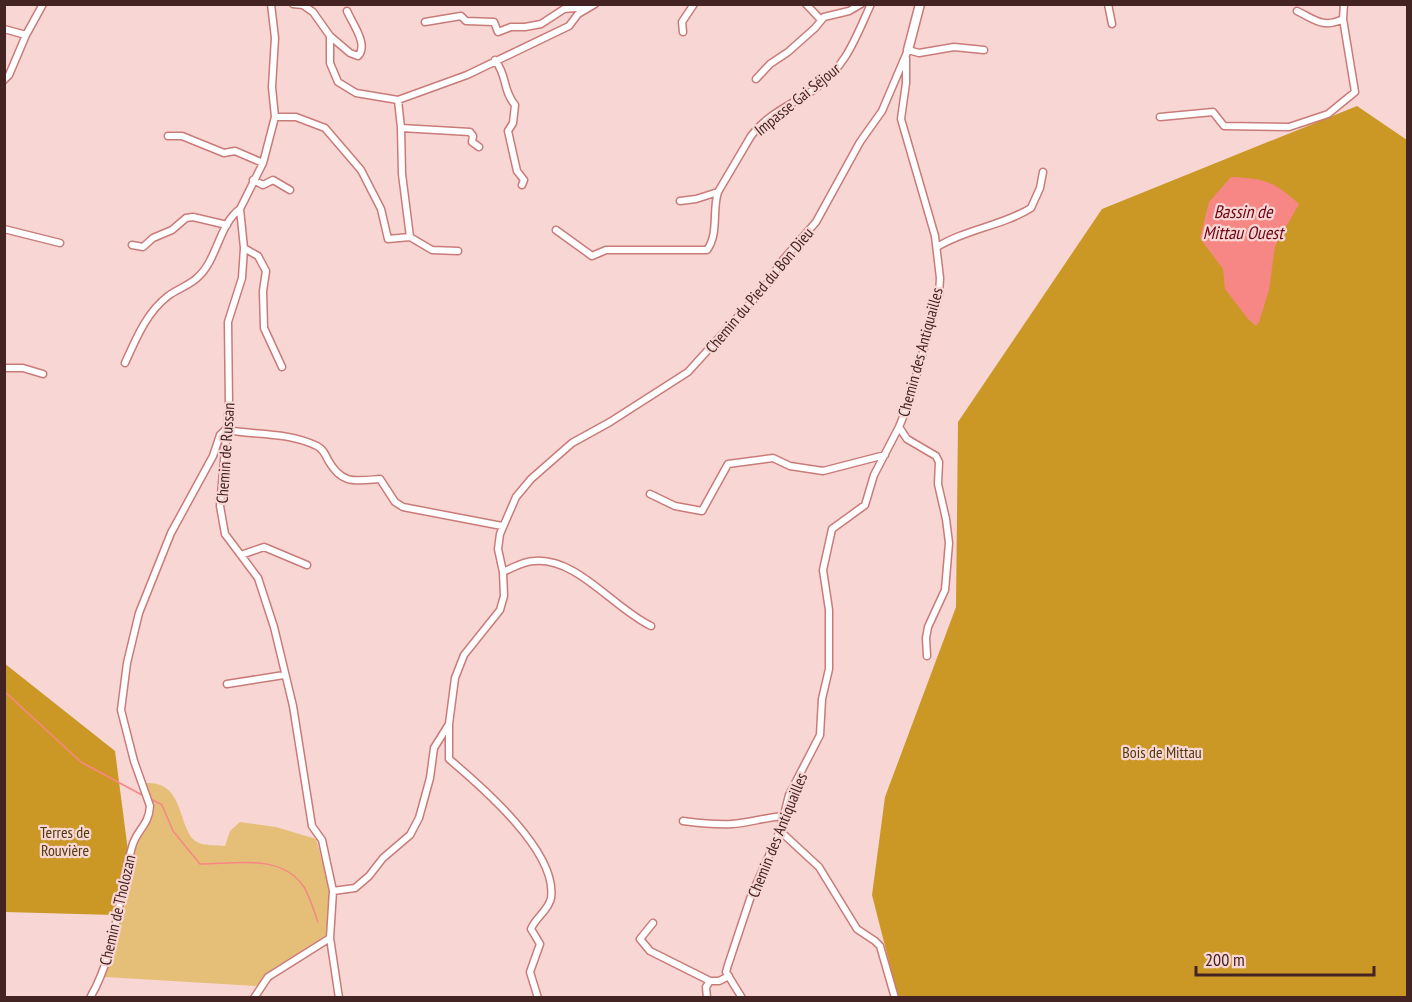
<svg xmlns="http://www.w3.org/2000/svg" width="1412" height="1002" viewBox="0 0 1412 1002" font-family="'PT Sans Narrow',sans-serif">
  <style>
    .green { fill: #e5bf78 }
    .forest { fill: #cb9826 }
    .water { fill: #f68785 }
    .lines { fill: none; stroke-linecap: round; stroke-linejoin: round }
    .stream { stroke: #f68785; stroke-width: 1.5 }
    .street-casing { stroke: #c97b79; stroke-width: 9 }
    .secondary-casing { stroke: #c97b79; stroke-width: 11 }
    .street { stroke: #fff; stroke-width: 6 }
    .secondary { stroke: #fff; stroke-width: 8 }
    .labels { text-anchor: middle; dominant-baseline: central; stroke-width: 4.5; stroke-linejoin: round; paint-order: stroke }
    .street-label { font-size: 16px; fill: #442423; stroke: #f8d6d4 }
    .park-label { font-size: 16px; fill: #503b0e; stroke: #f8d6d4 }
    .water-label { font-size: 18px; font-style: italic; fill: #6d0616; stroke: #f8d6d4 }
  </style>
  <rect width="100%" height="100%" fill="#f8d6d4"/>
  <path class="green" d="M 146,783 C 186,781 177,830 197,842 C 204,846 216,845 225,846 L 230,831 L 240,822 L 276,827 L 316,839 L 328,881 L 330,894 L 328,934 L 271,970 L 258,986 L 105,977 L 136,842 L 147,827 L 154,813 Z"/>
  <path class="forest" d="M 1357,106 L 1407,140 L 1407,997 L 898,997 L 872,895 L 885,797 L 956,607 L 958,422 L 1102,209 Z
    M 4,663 L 115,751 L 128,851 L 114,915 L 5,912 Z"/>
  <path class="water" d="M 1231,177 C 1264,178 1275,182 1299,204 L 1275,246 L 1269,290 L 1259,322 L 1256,326 L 1248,319 L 1225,289 L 1223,269 L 1200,238 L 1209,202 Z"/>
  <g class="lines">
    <path class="stream" d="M 4,691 L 81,762 L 142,795
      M 153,800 L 162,805 L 173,831 L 200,864 C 235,864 281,853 304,887 C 310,897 314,911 318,922"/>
    <defs>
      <path id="street" d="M 271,4 L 275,38 L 272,87 L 275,117 L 263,163 L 240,209 L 244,248 L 242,278 L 228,322 L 229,405 L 220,506 L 225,534 L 258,578 L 274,627 L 293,706 L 312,826 L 322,840 L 333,891 L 330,938 L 339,998
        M 293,4 L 303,5 L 313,12 L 330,36 L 330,63 L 338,82 L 356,93 L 398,100 L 467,75 L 569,26 L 578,14 L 595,4
        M 806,4 L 821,20
        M 1108,4 L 1112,24
        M 1297,11 C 1314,19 1323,29 1343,19
        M 425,22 L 461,16 L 466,21 L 494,22 L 498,32 L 511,27 L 525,27 L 541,24 L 564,9 L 586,7
        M 4,29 L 26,35
        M 683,32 L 682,22 L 694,4
        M 330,36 L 350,53 L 358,56 C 369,45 352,23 347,11
        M 495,60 C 508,77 502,89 515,105 L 513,123 L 508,131 L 517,171 L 524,180 L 522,185
        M 756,79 L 770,64 L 788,52 L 815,28 L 824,17 L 849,11 L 861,4
        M 4,80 L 9,75 L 26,35 L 43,4
        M 398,100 L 401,128 L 402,174 L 410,237 L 432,250 L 458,251
        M 275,117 L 296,117 L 325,128 L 361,170 L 381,209 L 388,239 L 410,237
        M 1160,117 L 1213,112 L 1224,126 L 1289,127 L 1328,114 L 1355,92 L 1343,19 L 1344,4
        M 401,128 L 470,132 L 473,136 L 472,142 L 479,147
        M 168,136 L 182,136 L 224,153 L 235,151 L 263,163
        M 253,180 L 263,185 L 273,180 L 290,190
        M 680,201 L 696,199 L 718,192
        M 4,229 L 60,243
        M 556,230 L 592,256 L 606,250 L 707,250 C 719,234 712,210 718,192 L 751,136 C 767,114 793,104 815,89 C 847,65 855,39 871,4
        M 132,245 L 143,247 L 153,238 L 172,230 L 186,218 L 193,217 L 227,225
        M 937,247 C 966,229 1002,226 1031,208 L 1040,188 L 1043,172
        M 244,248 L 258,256 L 266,271 L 263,291 L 264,328 L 282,367
        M 125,363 C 136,339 146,313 168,296 C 177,289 191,285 199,276 C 217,259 220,223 240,209
        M 4,368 L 23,368 L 43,374
        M 899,427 L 907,439 L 936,456 L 939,462 L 938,484 L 946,519 L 949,543 L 945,590 L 928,627 L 926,638 L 927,656
        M 225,430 C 256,435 288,432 317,446 C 323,449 325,454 328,460 C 342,485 355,481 380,479 L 395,502 L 403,507 L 502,526
        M 650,494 L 675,506 L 702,511 L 728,464 L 773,458 L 790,466 L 823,471 L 885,455
        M 241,555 L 264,547 L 307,565
        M 503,572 C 512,568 524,561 534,561 C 577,557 613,608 651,626
        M 227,684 L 284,675
        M 449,724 L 449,759 C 481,786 558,852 551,898 C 549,910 535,918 531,929 L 540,944 L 530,972 L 538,998
        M 683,821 C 699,823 715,825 732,824 C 749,823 766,817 785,816
        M 780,831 L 819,867 L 857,929 L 875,941 L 880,946 L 895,998
        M 333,891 L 355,888 L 369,876 L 383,858 L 410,835 L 419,818 L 430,778 L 434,748 L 449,724 L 455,678 L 464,655 L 500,610 L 504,596 L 503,572 L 498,549 L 500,534 L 516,497 L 531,479 L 572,443 L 610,422 L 688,372 L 765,287 L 782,261 L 816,222 L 860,142 L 882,111 L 908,50 L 919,53 L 954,47 L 984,50
        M 653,923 L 640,939 L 650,951 L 710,981 L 719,981 L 729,976
        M 90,998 C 117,951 118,897 132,847 C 136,830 149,826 150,806 L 134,761 L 121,710 L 127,663 L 139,613 L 171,533 L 213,456 L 220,435 L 225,430
        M 254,998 L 268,977 L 330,938
        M 707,998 L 706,987 L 710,981
        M 742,998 L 726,972 L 728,965 L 751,896 L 780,831 L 789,795 L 820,735 L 822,699 L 829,669 L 829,610 L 823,570 L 832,529 L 865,505 L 874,475 L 899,427 L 908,405 L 939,295 L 940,278 L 935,236 L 901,119 L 906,83 L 906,58"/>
      <path id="secondary" d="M 908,50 L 920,4"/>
    </defs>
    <use href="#street" class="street-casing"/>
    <use href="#secondary" class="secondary-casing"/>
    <use href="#street" class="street"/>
    <use href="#secondary" class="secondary"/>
  </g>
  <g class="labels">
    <g class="street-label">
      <text transform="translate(797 99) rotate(-39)">Impasse Gai Séjour</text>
      <text transform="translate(759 290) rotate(-50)">Chemin du Pied du Bon Dieu</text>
      <text transform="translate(920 352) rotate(-75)">Chemin des Antiquailles</text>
      <text transform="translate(225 453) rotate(-86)">Chemin de Russan</text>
      <text transform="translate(777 835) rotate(-68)">Chemin des Antiquailles</text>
      <text transform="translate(117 910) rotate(-77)">Chemin de Tholozan</text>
    </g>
    <g class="park-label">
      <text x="1162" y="752">Bois de Mittau</text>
      <text x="65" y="832">Terres de<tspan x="65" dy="18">Rouvière</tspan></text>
    </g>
    <g class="water-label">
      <text x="1243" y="211">Bassin de<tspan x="1243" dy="21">Mittau Ouest</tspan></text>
    </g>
  </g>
  <rect width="1412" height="1002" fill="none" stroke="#442423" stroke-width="12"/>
  <path d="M1196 966v9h178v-9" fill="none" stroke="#442423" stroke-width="3"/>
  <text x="1205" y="966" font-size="18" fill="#442423" stroke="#f8d6d4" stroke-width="4.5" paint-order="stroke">200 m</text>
</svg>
